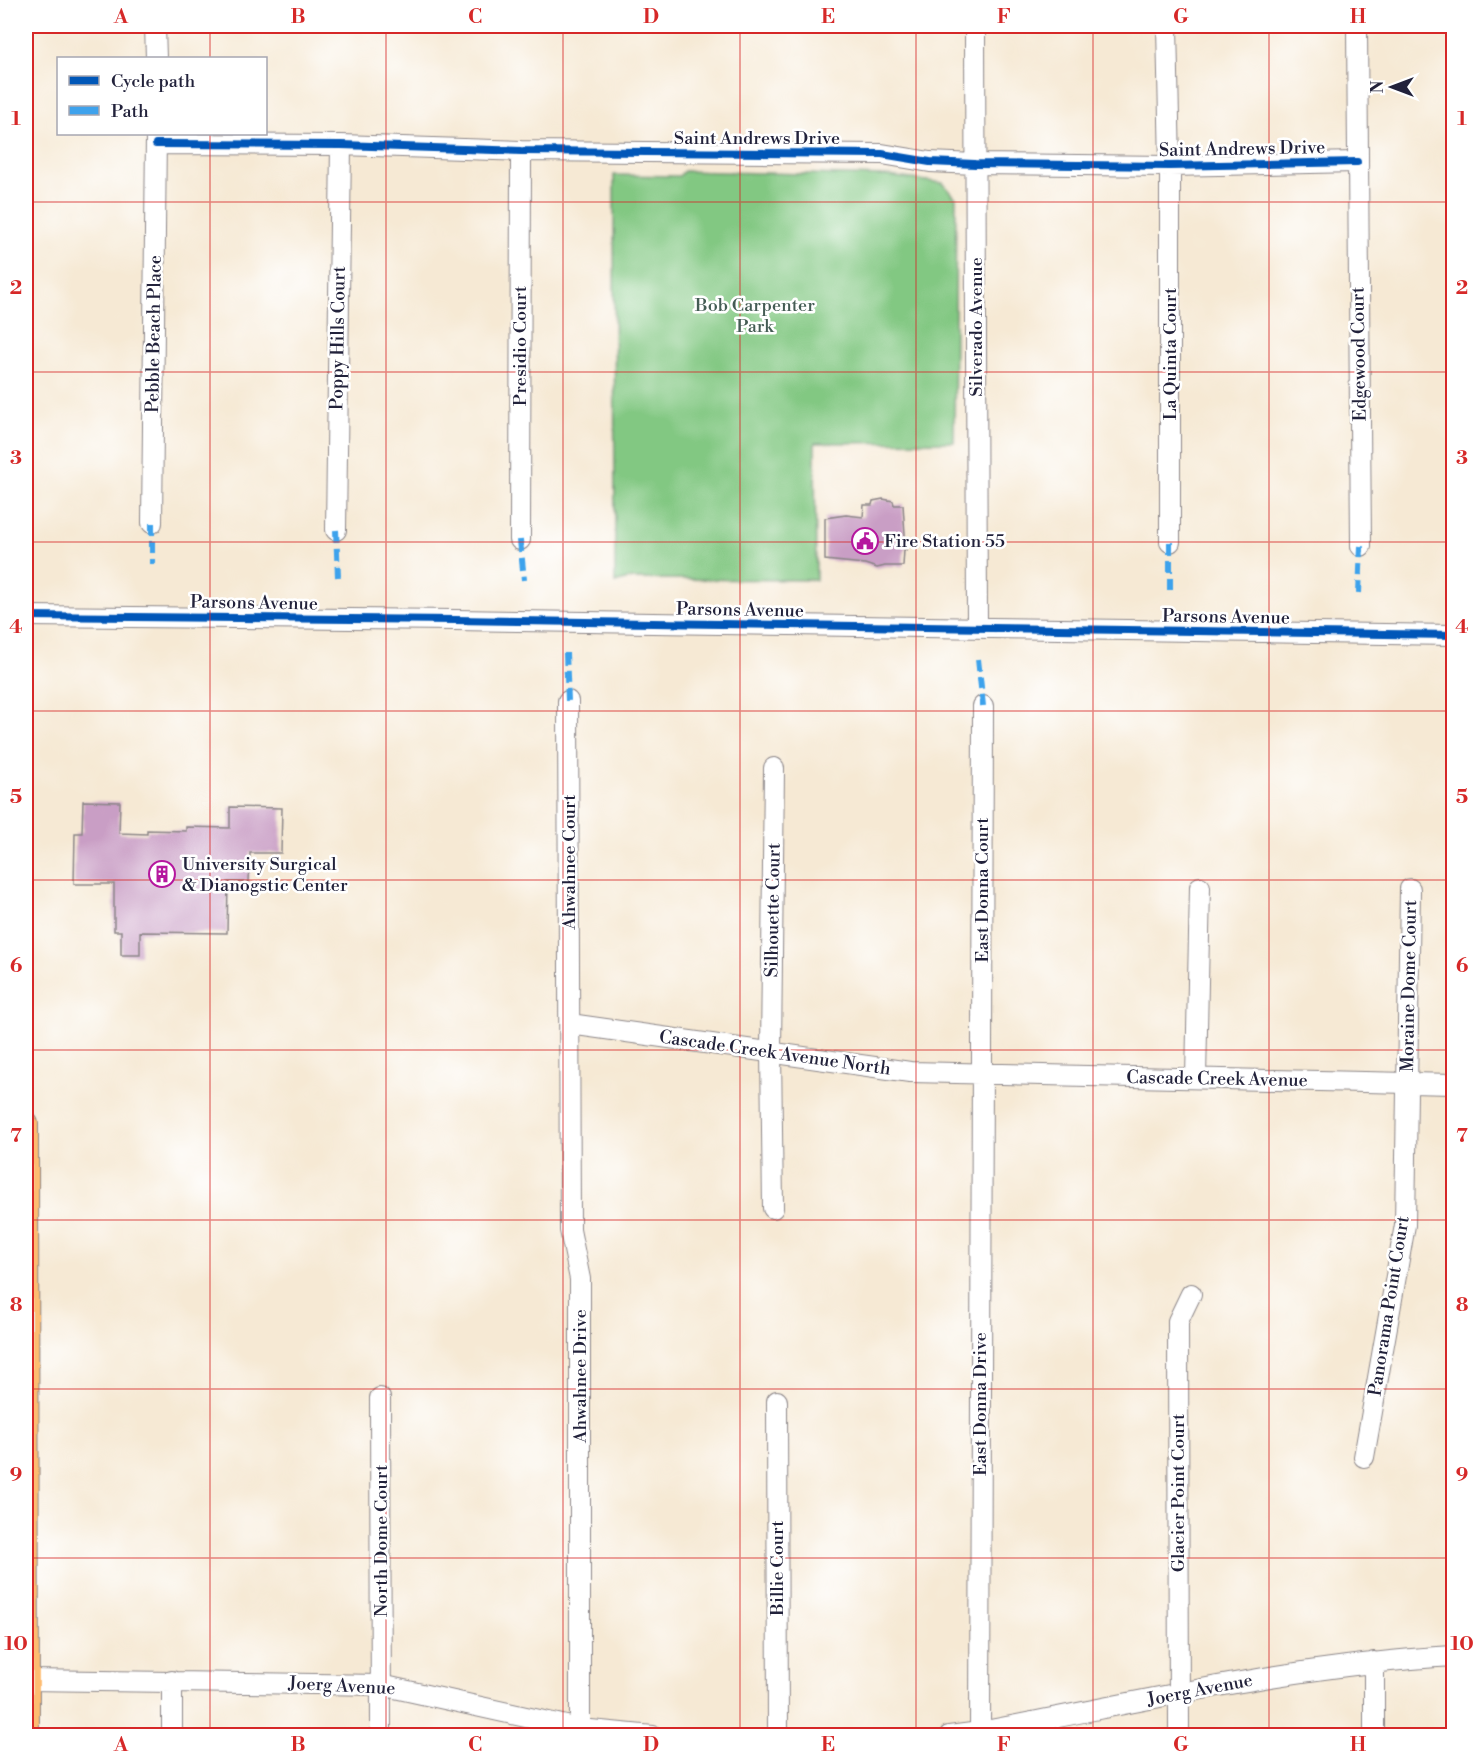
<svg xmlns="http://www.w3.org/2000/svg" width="1479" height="1761" viewBox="0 0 1479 1761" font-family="'Libre Bodoni',serif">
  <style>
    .green { fill: #82c882; stroke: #52755e; stroke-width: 1.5 }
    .building { fill: #c99ec5 }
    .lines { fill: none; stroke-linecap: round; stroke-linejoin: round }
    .minor-casing { stroke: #8c8688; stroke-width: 22 }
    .major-casing { stroke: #8c8688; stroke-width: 26 }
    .minor { stroke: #fff; stroke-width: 20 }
    .major { stroke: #febc70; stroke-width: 24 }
    .quiet { stroke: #3ea2ec; stroke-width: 6; stroke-dasharray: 12 6; stroke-linecap: butt }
    .cycleway-casing { stroke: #fff; stroke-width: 11 }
    .cycleway { stroke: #0057b8; stroke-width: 8 }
    .grid { fill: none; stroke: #d62828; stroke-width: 1.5; stroke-opacity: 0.55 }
    .labels { text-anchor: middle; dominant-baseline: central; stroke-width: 5; stroke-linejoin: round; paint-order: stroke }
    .street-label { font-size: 18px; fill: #22223b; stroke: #fff }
    .park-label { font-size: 18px; fill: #445c54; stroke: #fff }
    .poi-label { font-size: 18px; fill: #22223b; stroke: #fff; text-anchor: start }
    .neatline { fill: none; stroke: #d62828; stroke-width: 2 }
    .grid-label { font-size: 20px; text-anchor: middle; font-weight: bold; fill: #d62828 }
  </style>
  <rect width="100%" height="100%" fill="#fff"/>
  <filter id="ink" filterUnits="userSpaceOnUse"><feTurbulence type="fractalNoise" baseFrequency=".0167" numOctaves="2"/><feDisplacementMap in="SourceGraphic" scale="12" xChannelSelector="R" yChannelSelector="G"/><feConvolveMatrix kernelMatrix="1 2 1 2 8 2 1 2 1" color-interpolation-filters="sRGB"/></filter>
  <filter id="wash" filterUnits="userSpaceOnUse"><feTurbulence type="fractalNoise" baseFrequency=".008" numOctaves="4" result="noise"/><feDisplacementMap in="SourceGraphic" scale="24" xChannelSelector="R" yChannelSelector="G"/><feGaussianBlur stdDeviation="1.35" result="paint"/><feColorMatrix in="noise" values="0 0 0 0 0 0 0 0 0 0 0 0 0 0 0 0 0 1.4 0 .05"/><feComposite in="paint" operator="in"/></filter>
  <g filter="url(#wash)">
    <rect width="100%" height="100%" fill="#f6e9d4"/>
    <path class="green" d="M 684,171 L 887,176 L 943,183 L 956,198 L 954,442 L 815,443 L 816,580 L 628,579 L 615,583 L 614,175 L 679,176 Z"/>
    <g id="blocks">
      <path class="building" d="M 883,499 L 893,501 L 894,505 L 903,505 L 906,550 L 904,550 L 903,566 L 885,566 L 877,568 L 865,564 L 825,560 L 825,518 L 846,515 L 863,517 L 864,505 L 872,505 L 873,501 Z
        M 83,801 L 120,802 L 119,833 L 147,834 L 147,830 L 186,831 L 186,827 L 230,828 L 230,807 L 282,808 L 281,853 L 250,853 L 249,882 L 228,882 L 227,933 L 140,932 L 140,955 L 121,955 L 121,931 L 114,931 L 114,884 L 74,884 L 75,833 L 82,833 Z"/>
    </g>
  </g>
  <g filter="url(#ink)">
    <use href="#blocks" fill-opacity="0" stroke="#8c8688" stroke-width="1.5"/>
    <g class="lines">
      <defs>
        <path id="minor" d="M 155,26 L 156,58
          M 975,26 L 977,628
          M 1167,26 L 1170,166 L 1170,542
          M 1357,26 L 1361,546
          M 156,144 L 341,145 L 521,151 L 882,154 L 930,162 L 975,164 L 1170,166 L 1357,162
          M 152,523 L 156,134
          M 336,530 L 341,145
          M 520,540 L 521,151
          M 26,616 L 455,620 L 1454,635
          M 568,701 L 570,1230 L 580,1279 L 580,1736
          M 570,1024 L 910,1072 L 1454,1084
          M 1196,1078 L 1200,887
          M 773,1208 L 771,1052 L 774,768
          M 380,1398 L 381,1736
          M 777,1401 L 778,1736
          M 1364,1457 L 1405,1225 L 1410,889
          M 1374,1662 L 1374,1736
          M 27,1680 L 381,1685 L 580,1729 L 653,1736
          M 172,1681 L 172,1736
          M 949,1736 L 980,1732 C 1137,1703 1293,1665 1454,1656
          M 980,1736 L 983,706
          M 1179,1736 L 1178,1321 L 1191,1294"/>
        <path id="major" d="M 26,1124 L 27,1736"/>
      </defs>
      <use href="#minor" class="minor-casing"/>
      <use href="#major" class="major-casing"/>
      <use href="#minor" class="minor"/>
      <use href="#major" class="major"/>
      <path class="quiet" d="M 152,523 L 152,564
        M 336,530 L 338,577
        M 520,540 L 524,580
        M 1170,542 L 1170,592
        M 1359,593 L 1361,546
        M 566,653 L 568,701
        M 978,659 L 983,706"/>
      <defs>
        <path id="cycleway" d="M 156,144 L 341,145 L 521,151 L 882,154 L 930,162 L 975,164 L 1170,166 L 1357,162
          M 26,616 L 455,620 L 1454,635
          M 26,1124 L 27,1736"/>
      </defs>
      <use href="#cycleway" class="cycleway-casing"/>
      <use href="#cycleway" class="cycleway"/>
    </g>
  </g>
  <path class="grid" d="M 210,26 L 210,58M 386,26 L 386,1736M 563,26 L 563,1736M 740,26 L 740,1736M 916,26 L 916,1736M 1093,26 L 1093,1736M 1269,26 L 1269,1736M 210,134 L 210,1736M 26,202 L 1454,202M 26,372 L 1454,372M 26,542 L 1454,542M 26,711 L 1454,711M 26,880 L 1454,880M 26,1050 L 1454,1050M 26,1220 L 1454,1220M 26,1389 L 1454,1389M 26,1558 L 1454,1558"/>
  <defs>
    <symbol id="civic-ring" viewBox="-11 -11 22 22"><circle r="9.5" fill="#fff" stroke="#b5179e" stroke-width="1.5"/><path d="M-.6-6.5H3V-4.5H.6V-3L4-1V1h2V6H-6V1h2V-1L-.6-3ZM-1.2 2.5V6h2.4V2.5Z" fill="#b5179e"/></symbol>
    <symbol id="building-ring" viewBox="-11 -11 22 22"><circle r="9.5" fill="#fff" stroke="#b5179e" stroke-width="1.5"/><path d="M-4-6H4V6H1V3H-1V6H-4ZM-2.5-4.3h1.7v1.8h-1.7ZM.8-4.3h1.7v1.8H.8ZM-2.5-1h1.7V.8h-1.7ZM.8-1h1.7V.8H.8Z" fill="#b5179e"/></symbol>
  </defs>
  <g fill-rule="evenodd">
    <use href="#civic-ring" x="850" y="526" width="30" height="30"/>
    <use href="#building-ring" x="147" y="859" width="30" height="30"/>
  </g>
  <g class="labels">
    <g class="street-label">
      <text x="757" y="138">Saint Andrews Drive</text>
      <text transform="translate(1242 149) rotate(-1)">Saint Andrews Drive</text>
      <text transform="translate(976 327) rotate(-90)">Silverado Avenue</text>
      <text transform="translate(154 334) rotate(-89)">Pebble Beach Place</text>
      <text transform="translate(338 338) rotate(-89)">Poppy Hills Court</text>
      <text transform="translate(520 346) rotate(-90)">Presidio Court</text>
      <text transform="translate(1170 354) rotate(-90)">La Quinta Court</text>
      <text transform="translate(1359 354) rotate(-91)">Edgewood Court</text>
      <text transform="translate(254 603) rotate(1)">Parsons Avenue</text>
      <text transform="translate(740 610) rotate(1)">Parsons Avenue</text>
      <text transform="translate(1226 617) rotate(1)">Parsons Avenue</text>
      <text transform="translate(569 862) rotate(-90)">Ahwahnee Court</text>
      <text transform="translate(982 890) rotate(-90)">East Donna Court</text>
      <text transform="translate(773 910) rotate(-89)">Silhouette Court</text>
      <text transform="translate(1409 986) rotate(-89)">Moraine Dome Court</text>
      <text transform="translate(775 1053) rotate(8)">Cascade Creek Avenue North</text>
      <text transform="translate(1217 1079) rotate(1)">Cascade Creek Avenue</text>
      <text transform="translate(1389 1306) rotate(-81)">Panorama Point Court</text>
      <text transform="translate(580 1376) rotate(-90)">Ahwahnee Drive</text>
      <text transform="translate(980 1404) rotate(-90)">East Donna Drive</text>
      <text transform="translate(1178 1493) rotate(-90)">Glacier Point Court</text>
      <text transform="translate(381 1541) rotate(-90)">North Dome Court</text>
      <text transform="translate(777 1568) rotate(-90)">Billie Court</text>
      <text transform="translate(342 1686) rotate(3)">Joerg Avenue</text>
      <text transform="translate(1200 1690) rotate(-11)">Joerg Avenue</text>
    </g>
    <g class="park-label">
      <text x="755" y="305">Bob Carpenter<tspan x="755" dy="21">Park</tspan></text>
    </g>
    <g class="poi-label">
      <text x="884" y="541">Fire Station 55</text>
      <text x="182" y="864">University Surgical<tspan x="182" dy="21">&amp; Dianogstic Center</tspan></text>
    </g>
  </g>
  <rect width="1479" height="1761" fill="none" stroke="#fff" stroke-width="66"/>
  <rect x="57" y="57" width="210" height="78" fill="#ffffff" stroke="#a7a7b1" stroke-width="1.5"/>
  <rect x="69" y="76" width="30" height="9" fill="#0057b8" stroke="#a7a7b1" stroke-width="1.5"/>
  <text x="111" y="87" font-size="18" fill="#22223b">Cycle path</text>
  <rect x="69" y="106" width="30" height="9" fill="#3ea2ec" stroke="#a7a7b1" stroke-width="1.5"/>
  <text x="111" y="117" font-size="18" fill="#22223b">Path</text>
  <g transform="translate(1392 87) rotate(270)" stroke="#ffffff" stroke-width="4.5" paint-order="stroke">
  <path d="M0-4.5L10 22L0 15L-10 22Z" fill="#22223b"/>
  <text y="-9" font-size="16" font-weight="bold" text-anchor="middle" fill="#22223b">N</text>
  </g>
  <rect x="33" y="33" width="1413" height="1695" class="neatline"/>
  <g class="grid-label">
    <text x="121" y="23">A</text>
    <text x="298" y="23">B</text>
    <text x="475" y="23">C</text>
    <text x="651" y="23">D</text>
    <text x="828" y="23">E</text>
    <text x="1004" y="23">F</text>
    <text x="1181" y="23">G</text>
    <text x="1358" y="23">H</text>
    <text x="16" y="125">1</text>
    <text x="1462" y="125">1</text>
    <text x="16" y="294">2</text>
    <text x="1462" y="294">2</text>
    <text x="16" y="464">3</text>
    <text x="1462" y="464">3</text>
    <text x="16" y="633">4</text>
    <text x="1462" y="633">4</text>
    <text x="16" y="803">5</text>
    <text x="1462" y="803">5</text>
    <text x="16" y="972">6</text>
    <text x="1462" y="972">6</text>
    <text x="16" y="1142">7</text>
    <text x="1462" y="1142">7</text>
    <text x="16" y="1311">8</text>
    <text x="1462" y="1311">8</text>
    <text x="16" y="1481">9</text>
    <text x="1462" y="1481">9</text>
    <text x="16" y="1650">10</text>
    <text x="1462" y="1650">10</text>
    <text x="121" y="1751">A</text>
    <text x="298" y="1751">B</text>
    <text x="475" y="1751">C</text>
    <text x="651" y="1751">D</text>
    <text x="828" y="1751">E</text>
    <text x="1004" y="1751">F</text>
    <text x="1181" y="1751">G</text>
    <text x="1358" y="1751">H</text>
  </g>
</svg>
